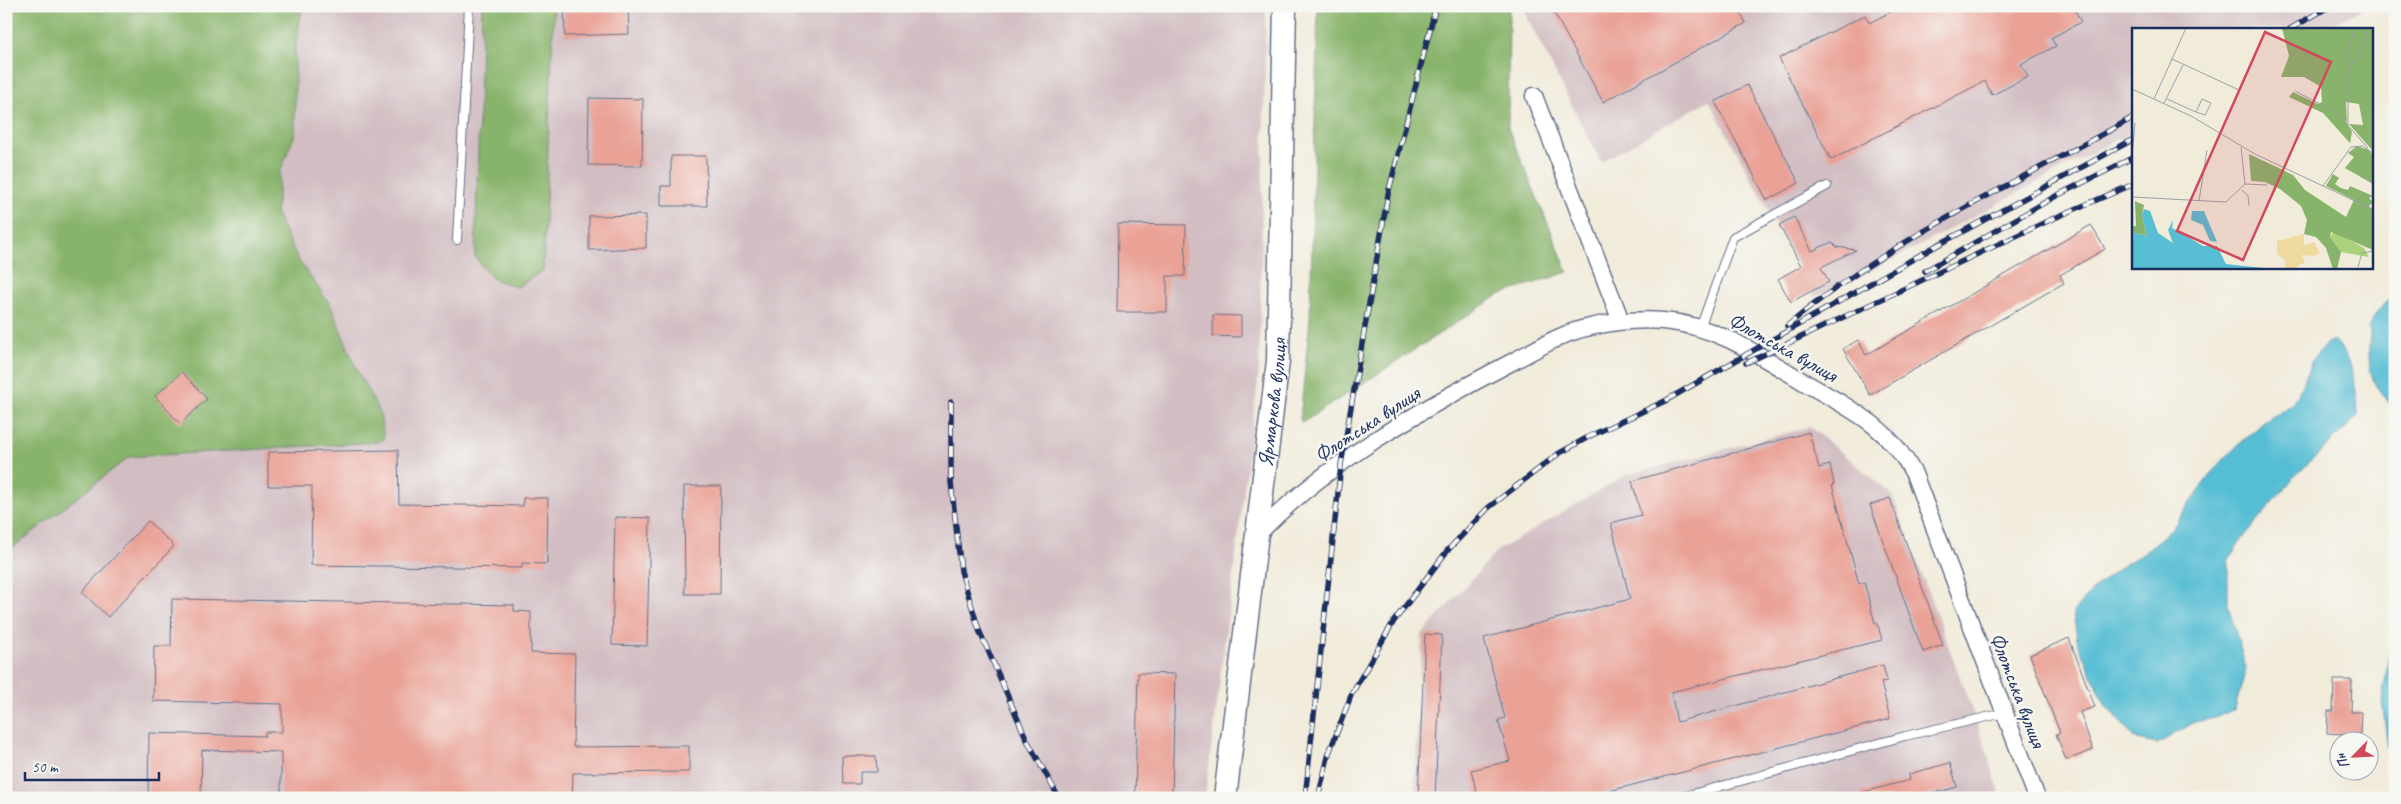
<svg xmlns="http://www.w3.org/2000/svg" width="2401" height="804" viewBox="0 0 2401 804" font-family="Caveat,sans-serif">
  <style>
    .industrial { fill: #d2bec2 }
    .forest { fill: #88b36b; stroke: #527164 }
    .water { fill: #57bed4; stroke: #397699 }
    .building { fill: #eaa297 }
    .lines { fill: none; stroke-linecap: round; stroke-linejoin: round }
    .lane-casing { stroke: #667189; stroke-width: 10 }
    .street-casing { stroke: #667189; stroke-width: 19 }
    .secondary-casing { stroke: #667189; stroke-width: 25 }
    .lane { stroke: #fff; stroke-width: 8 }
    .street { stroke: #fff; stroke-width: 16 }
    .secondary { stroke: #fff; stroke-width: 22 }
    .rail-casing { stroke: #1b2f5e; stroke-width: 5.5 }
    .rail { stroke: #f6f6f2; stroke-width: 4; stroke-dasharray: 11; stroke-linecap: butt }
    .labels { text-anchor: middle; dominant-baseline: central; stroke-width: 5; stroke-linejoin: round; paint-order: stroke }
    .street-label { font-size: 21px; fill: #1b2f5e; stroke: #f6f6f2 }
    .inset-road { fill: none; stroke: #9ba0a8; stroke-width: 1 }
    .view { fill: #d1495b; fill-opacity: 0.15; stroke: #d1495b; stroke-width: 2.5 }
    .inset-edge { fill: none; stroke: #1b2f5e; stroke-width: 2.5 }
  </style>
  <rect width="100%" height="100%" fill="#f6f6f2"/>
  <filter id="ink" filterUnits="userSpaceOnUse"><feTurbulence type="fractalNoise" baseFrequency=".02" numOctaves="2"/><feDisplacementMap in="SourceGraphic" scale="10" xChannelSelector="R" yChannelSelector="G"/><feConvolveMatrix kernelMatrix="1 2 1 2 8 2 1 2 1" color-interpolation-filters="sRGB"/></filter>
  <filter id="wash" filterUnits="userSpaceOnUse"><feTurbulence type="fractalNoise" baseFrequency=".0096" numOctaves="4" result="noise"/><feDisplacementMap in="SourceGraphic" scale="20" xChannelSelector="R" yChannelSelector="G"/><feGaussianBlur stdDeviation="1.12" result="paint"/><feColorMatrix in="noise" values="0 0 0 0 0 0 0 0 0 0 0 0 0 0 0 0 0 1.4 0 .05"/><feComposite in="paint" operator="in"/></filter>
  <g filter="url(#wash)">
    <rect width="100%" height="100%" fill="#f1ebda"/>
    <path class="industrial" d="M 302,6 L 482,6 L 475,257 L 543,271 L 554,6 L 1266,6 L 1259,372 L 1205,798 L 6,798 L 6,553 L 129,457 L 378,442 L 384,439 L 380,413 L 357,371 L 330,304 L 299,261 L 276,213 L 280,172 L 295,134 L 295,51 Z
      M 1521,6 L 2367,6 L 2325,29 L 2134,29 L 2133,131 L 1879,267 L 1815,297 L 1709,100 L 1601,162 Z
      M 1810,427 L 1892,494 L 1985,745 L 2001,798 L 1414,798 L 1422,634 L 1497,551 L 1626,475 Z"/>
    <path class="forest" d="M 6,6 L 302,6 L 295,51 L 295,134 L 280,172 L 276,213 L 299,261 L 330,304 L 357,370 L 380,413 L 384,439 L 378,442 L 129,457 L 6,553 Z
      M 482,6 L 554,6 L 543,271 L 517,287 L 493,279 L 475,257 Z
      M 1318,6 L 1509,6 L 1508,128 L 1568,272 L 1499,295 L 1302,423 L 1300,419 L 1310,318 Z"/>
    <path class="water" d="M 2395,292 L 2395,407 C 2369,389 2367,363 2370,334 C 2370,331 2368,329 2369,326 C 2370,319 2389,298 2395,292 Z
      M 2334,340 C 2353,362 2357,388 2358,416 L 2295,476 L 2239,543 L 2228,561 L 2228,605 L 2246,668 L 2235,709 L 2215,718 L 2195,722 L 2157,744 L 2137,740 L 2106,706 L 2078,645 L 2073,612 L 2095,588 L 2121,567 L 2149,549 L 2174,526 L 2212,472 L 2235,448 L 2264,422 L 2291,405 L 2303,385 L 2311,362 L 2327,343 Z
      M 2395,615 L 2395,777 L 2388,747 L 2382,701 Z"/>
    <g id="blocks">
      <path class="building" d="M 564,6 L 628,6 L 629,34 L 565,36 Z
        M 1562,6 L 1737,6 L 1746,23 L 1603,102 L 1553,11 Z
        M 1902,6 L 2073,6 L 2081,22 L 2051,38 L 2056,46 L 2021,64 L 2028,77 L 1992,95 L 1985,81 L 1831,160 L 1779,58 L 1865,15 L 1869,23 Z
        M 1747,85 L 1799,183 L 1767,200 L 1715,102 Z
        M 589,98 L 643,99 L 642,166 L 588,165 Z
        M 671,156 L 706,156 L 707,206 L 661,206 L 661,186 L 671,186 Z
        M 646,215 L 646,248 L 589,250 L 589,216 Z
        M 1794,217 L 1812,251 L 1832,242 L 1837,247 L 1856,250 L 1821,267 L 1829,282 L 1791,302 L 1778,279 L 1801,266 L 1779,225 Z
        M 1118,224 L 1186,225 L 1185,276 L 1167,276 L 1167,312 L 1117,312 Z
        M 2091,225 L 2105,249 L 2060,275 L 2064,283 L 1870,395 L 1843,349 L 1858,340 L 1866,355 Z
        M 1213,315 L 1241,316 L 1241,337 L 1213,336 Z
        M 182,372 L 207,399 L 180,424 L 155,396 Z
        M 1809,432 L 1819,468 L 1830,465 L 1834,484 L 1832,485 L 1859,584 L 1864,582 L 1875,623 L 1877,622 L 1882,640 L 1671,692 L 1677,722 L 1883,665 L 1887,681 L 1881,682 L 1890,719 L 1582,798 L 1478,798 L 1471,770 L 1510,761 L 1498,720 L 1505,718 L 1484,638 L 1630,599 L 1611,523 L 1641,515 L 1632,481 Z
        M 398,450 L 399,504 L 523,506 L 523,498 L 548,498 L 547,564 L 522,563 L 522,568 L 311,565 L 312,486 L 268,486 L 268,452 Z
        M 684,486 L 721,486 L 720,594 L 685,594 Z
        M 1890,498 L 1943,645 L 1923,652 L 1870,505 Z
        M 615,517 L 650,518 L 647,646 L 612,645 Z
        M 148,521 L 174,546 L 108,617 L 82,592 Z
        M 172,599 L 514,605 L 514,611 L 531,612 L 531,653 L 575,654 L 573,747 L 689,746 L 689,772 L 573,773 L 572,798 L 281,798 L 281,752 L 202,750 L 201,798 L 148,798 L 149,733 L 265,736 L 265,732 L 282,732 L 282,704 L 153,701 L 154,646 L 171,646 Z
        M 1425,634 L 1442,635 L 1435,798 L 1418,798 Z
        M 2069,638 L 2095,707 L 2080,712 L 2093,750 L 2066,760 L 2056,734 L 2060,733 L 2030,655 Z
        M 1138,673 L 1175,674 L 1172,798 L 1135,798 Z
        M 2334,680 L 2352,680 L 2351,712 L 2361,712 L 2360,735 L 2327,733 L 2328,711 L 2333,711 Z
        M 842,756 L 876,756 L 877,772 L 860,772 L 860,784 L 843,784 Z
        M 1950,763 L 1957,787 L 1916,798 L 1861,798 L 1860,793 L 1910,780 L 1909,774 Z"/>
    </g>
  </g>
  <g filter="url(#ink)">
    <use href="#blocks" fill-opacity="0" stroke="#667189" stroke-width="1"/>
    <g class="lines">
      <defs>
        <path id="lane" d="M 457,240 L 469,6
          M 1700,328 L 1733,237 L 1827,186
          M 1678,798 L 1905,736 L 2004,713"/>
        <path id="street" d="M 1534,96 L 1621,321
          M 1258,534 C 1324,464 1424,408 1510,363 C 1534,351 1559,334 1586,328 C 1611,322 1638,319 1663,321 C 1716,325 1760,356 1804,382 C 1850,409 1888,425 1914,474 L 2037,798"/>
        <g id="secondary">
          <path id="s1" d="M 1225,798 L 1278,361 L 1285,6"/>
        </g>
      </defs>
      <use href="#lane" class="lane-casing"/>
      <use href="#street" class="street-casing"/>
      <use href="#secondary" class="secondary-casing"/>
      <use href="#lane" class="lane"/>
      <use href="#street" class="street"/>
      <use href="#secondary" class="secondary"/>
      <defs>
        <path id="rail" d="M 2290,29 L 2330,6
          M 1925,271 L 2056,196 L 2134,157
          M 1787,326 C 1891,238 2016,183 2134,117
          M 1746,363 L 2052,219 L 2134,184
          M 951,402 L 951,482 L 961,571 L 979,630 L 1027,740 L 1059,798
          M 1305,798 L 1341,465 L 1388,194 L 1436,6
          M 1318,798 L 1329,753 L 1352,693 L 1394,621 L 1447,551 L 1488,508 L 1558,454 L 1592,435 L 1665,401 L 1934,247 L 2134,139"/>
      </defs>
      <use href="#rail" class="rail-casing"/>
      <use href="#rail" class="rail"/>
    </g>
  </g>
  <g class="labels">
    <g class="street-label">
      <text transform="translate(1783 347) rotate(29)">Флотська вулиця</text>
      <text stroke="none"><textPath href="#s1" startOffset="398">Ярмаркова вулиця</textPath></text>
      <text transform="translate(1367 424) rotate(-33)">Флотська вулиця</text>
      <text transform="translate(2018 690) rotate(69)">Флотська вулиця</text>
    </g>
  </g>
  <g transform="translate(2132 28)">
    <rect width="241" height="241" fill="#f1ebda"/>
    <path d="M 202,203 L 232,220 L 237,229 L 209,224 L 198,209 Z" fill="#abd17b"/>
    <path d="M 150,0 L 241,0 L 241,123 L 217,96 L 231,97 L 227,76 L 214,74 L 215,94 L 213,92 L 220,104 L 218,115 L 191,85 L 157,69 L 161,64 L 186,76 L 190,74 L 189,59 L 184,56 L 172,49 L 149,49 L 157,28 ZM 225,118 L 237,122 L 241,128 L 241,156 L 213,140 L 222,129 L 216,125 ZM 117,126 L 161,147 L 173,162 L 214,189 L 222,172 L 194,158 L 201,146 L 207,150 L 203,156 L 209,160 L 216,162 L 218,158 L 241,168 L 237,170 L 241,174 L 237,178 L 241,183 L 241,222 L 199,204 L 198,209 L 209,224 L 205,241 L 201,241 L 194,220 L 184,209 L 172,206 L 175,192 L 169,178 L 148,161 L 133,154 L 119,153 ZM 3,173 L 12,177 L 10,187 L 15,208 L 0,204 L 0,198 L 4,198 Z" fill="#88b36b"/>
    <path d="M 172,206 L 172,218 L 182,214 L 188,225 L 182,228 L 170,227 L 173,235 L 165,238 L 165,241 L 141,241 L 152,240 L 153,237 L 153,232 L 145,226 L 145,213 Z" fill="#eeda9e"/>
    <path d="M 12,181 L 18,183 L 26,205 L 41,215 L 36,202 L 41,192 L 40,200 L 44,202 L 71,218 L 85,218 L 94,236 L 141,241 L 0,241 L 0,204 L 15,208 L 10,187 ZM 60,183 L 72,183 L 85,214 L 78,213 L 71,197 L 59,192 Z" fill="#57bed4"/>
    <path class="inset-road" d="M 40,31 L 107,62M 217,38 L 225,32 L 236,0M 0,61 L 59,88 L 123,126 L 242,182M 163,63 L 204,84 L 236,120M 22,71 L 54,0M 35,71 L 64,84 L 70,71 L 79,75 L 73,87 L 64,84M 32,75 L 51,37M 216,97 L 216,28 L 222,0M 0,128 L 3,95M 113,156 L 135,157M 191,158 L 219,119 L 231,118 L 242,126M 110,162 L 116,168 L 117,178M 0,169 L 94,174 L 113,156 L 109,119M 67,173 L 75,122M 226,239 L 230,225 L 242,223"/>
    <path class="view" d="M 133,4 L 199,34 L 111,232 L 45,203 Z"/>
    <rect width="241" height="241" class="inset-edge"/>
  </g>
  <rect width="2401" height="804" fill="none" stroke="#f6f6f2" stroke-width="25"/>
  <g transform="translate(2354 756) rotate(246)"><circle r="24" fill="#f6f6f2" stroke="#9ea6b7"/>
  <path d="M0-4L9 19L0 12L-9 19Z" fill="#d1495b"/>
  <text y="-8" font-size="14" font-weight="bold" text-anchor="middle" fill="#1b2f5e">Пн</text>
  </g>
  <path d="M25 772v8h134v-8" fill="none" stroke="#1b2f5e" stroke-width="2.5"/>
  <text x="32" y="772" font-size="15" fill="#1b2f5e" stroke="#f6f6f2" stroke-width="4" paint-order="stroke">50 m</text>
</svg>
